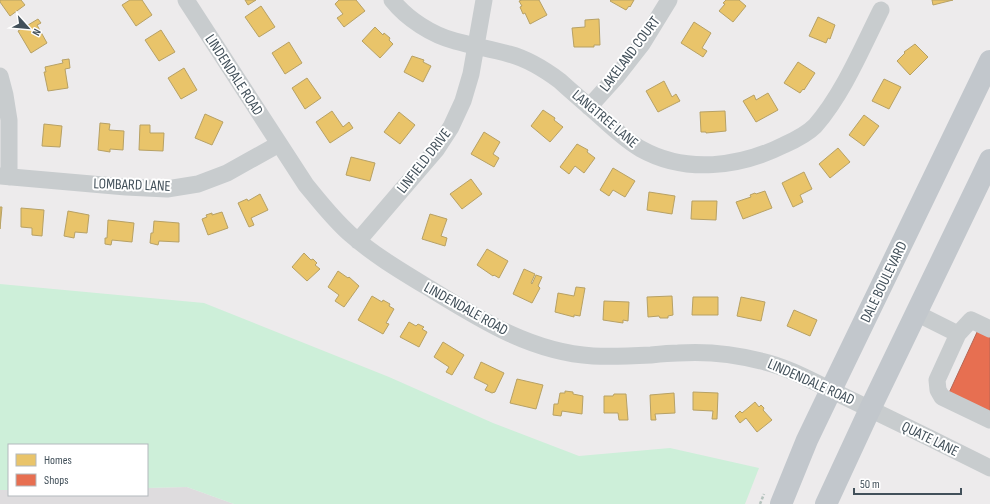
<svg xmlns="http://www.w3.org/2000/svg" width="990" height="504" viewBox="0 0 990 504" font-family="'Sofia Sans Condensed',sans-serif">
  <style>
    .education { fill: #dedcde }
    .green { fill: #cdefd9 }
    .homes { fill: #e9c46a; stroke: #b7a165 }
    .shops { fill: #e76f51; stroke: #b66654 }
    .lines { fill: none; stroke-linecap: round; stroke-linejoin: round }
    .path { stroke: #b4c2bd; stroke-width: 2.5; stroke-dasharray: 3 2; stroke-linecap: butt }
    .minor { stroke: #c8ccce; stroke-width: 17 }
    .major { stroke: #c2c7cc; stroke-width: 22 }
    .labels { text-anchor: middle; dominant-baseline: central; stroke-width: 4; stroke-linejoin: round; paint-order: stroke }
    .street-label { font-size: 15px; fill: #42505a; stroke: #fff }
  </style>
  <rect width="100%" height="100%" fill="#edebec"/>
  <path class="education" d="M 187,487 L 234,504 L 0,504 L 0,490 L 9,490 L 9,495 L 147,495 L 147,488 Z"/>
  <path class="green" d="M 0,284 L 204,303 L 389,377 L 493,423 L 579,456 L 670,448 L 759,468 L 745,504 L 234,504 L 187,487 L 147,488 L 147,445 L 9,445 L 9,490 L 0,490 Z"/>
  <path class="homes" d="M 0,0 L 21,0 L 25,5 L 10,16 L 0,2 Z
    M 130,0 L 142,0 L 152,15 L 136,26 L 122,5 Z
    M 245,0 L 256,0 L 248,5 Z
    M 339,0 L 356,0 L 365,11 L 344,27 L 337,18 L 343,14 L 335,4 Z
    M 522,0 L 539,0 L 547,15 L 530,24 L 525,13 L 523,14 L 520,7 L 522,6 L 519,1 Z
    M 611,0 L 634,0 L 630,7 L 629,6 L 626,10 L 610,1 Z
    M 726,0 L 739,0 L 746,6 L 733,22 L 719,11 L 725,4 L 723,3 Z
    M 932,0 L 953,0 L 933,5 Z
    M 261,6 L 275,27 L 259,37 L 245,17 Z
    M 818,17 L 835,25 L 830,39 L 828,38 L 826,43 L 809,36 Z
    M 38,19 L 41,23 L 37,25 L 47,43 L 31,53 L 18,31 Z
    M 599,19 L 600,45 L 594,45 L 594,47 L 574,47 L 572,28 L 585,27 L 585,20 Z
    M 694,22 L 711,33 L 702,48 L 707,51 L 703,57 L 681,43 Z
    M 375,27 L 383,35 L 384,33 L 390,38 L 389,40 L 393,44 L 380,58 L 362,41 Z
    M 161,30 L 175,52 L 159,61 L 145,40 Z
    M 289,42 L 302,63 L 285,74 L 272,53 Z
    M 915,44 L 928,57 L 910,75 L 897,61 L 905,53 L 904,52 Z
    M 412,56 L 424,60 L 423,62 L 431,66 L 423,82 L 404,72 Z
    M 69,59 L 70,68 L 65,69 L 68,88 L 48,91 L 44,72 L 46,72 L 45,67 L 63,63 L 62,60 Z
    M 798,62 L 815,73 L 804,90 L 803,89 L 800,93 L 784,83 Z
    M 184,68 L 197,90 L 181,99 L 168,78 Z
    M 307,78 L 321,98 L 305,109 L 292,88 Z
    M 884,79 L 901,87 L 889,109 L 872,101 Z
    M 664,81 L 672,97 L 676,94 L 680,101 L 658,112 L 646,91 Z
    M 768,93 L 778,110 L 756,122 L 743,101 L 754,95 L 756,100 Z
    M 543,110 L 555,118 L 554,120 L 563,127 L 550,142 L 531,126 Z
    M 332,111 L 343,127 L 349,122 L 353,128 L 330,143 L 316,122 Z
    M 725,111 L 726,131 L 706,133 L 706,132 L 701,132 L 700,112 Z
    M 399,112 L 415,125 L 400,144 L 384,132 Z
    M 205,114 L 223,122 L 212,145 L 195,138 Z
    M 864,115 L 879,126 L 864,146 L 849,135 Z
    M 100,123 L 110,124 L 109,130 L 124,131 L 123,150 L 110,149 L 110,152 L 98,150 Z
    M 44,124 L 62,126 L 60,147 L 42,146 Z
    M 140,125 L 150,125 L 150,133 L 164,133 L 163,151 L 139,150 Z
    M 484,132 L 500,142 L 493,154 L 499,158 L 494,167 L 471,154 Z
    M 577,144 L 588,150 L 587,152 L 595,158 L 584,173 L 575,166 L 569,174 L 560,167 Z
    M 838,148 L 850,162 L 830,178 L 819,164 Z
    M 351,157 L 375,163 L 370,181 L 346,175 Z
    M 613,168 L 635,181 L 625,197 L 613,190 L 609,196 L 600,190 Z
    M 804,172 L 812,189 L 800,195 L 803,202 L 793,207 L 782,183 Z
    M 471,179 L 482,194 L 462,209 L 450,194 Z
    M 765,191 L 772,208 L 743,219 L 736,202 L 751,197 L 750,195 L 755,193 L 756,194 Z
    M 649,192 L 675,196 L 672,214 L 647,210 Z
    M 260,194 L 268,210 L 251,218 L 254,225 L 249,227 L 238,203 L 247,199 L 248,201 Z
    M 692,201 L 717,201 L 716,220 L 691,219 Z
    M 0,207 L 2,207 L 0,229 Z
    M 21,208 L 44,210 L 42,236 L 32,235 L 32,228 L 21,227 Z
    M 68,211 L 89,215 L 87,233 L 75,232 L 74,238 L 64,236 Z
    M 222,212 L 228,228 L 208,235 L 202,219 L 207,217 L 206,215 L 212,213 L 212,215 Z
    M 430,214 L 447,219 L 441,236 L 447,238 L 445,246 L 422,239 Z
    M 108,220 L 134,223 L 132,242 L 112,240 L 111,245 L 105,244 L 105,238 L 107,238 Z
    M 154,221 L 179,223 L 179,242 L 159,241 L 158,245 L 150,243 L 151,233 L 153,233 Z
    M 487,249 L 508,261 L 499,278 L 494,275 L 493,276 L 477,265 Z
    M 304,253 L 311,260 L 313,259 L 317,263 L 315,265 L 320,269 L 307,281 L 292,267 Z
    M 524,269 L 535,274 L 531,283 L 532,284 L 536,275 L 542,277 L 538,286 L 540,288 L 532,303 L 513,294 Z
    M 338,271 L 348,278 L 349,277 L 359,286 L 344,307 L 335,301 L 339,295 L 328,287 Z
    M 576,287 L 585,288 L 580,316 L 574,315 L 574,317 L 555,312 L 558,293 L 574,296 Z
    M 372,296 L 382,302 L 383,300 L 390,304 L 389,306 L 394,309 L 386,323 L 389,324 L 383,334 L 358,320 Z
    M 672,296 L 673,315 L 668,316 L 668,318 L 660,318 L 659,316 L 648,317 L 647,297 Z
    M 693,297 L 718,297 L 718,315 L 692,315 Z
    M 741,297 L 765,302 L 761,321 L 737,316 Z
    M 604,301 L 629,302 L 628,321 L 623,320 L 623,323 L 603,320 Z
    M 794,310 L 817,320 L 810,336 L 787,326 Z
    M 409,322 L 416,326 L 418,324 L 424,327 L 422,329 L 427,332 L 419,347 L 400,337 Z
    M 443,342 L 464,355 L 452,375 L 446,372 L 449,367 L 434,357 Z
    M 481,362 L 504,373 L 495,392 L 492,393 L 485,390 L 488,385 L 474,378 Z
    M 517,379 L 543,385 L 536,409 L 510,403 Z
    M 565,391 L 573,392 L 573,394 L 583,396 L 582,414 L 562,411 L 561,416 L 553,415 L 554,404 L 558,404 L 560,393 L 565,393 Z
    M 693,392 L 718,393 L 717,419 L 712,419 L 713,411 L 693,410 Z
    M 674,393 L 675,413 L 655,414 L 656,420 L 651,420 L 650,395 Z
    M 614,394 L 626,394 L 628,420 L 619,420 L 618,413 L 604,413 L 604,396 L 613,396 Z
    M 755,402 L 759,407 L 761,405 L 764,408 L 763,410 L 772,420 L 757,432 L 746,418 L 740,423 L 735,416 L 740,411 L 742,413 Z"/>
  <path class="shops" d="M 978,330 L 990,336 L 990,413 L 948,395 Z"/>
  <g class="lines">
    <path class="path" d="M 760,504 L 764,494"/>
    <path class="minor" d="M 186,0 L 306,185 C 320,202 333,219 350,234 C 374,255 401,271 429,288 C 481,320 531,352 593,356 C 613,357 632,356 651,355 C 660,354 669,353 678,353 C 706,351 734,354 761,361 C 788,367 814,382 839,394 C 889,418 940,443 990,468
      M 392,0 C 407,19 432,35 455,41 C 473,46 491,49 509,54 C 528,59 544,69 560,81 C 574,94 589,106 603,119 C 615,130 627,141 641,149 C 686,174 740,167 784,145 C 793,141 808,133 815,126 C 843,94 862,48 881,10
      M 0,76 L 5,95 L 9,120 L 9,177
      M 589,107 L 617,76 L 642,44 L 669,0
      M 0,176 L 126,187 L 167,189 L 198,184 L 227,173 L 279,144
      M 358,241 L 436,150 L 451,127 L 463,101 L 471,74 L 484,0
      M 916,313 L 958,334 L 971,320 L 990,329
      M 958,334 L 937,380 L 938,390 L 942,397 L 990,420"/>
    <path class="major" d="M 781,504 L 807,440 L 831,390 L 990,61
      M 826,504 L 870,409 L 990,160"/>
  </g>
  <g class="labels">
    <g class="street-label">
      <text transform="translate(630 54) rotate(-53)">LAKELAND COURT</text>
      <text transform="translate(234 75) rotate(57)">LINDENDALE ROAD</text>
      <text transform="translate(605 119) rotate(40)">LANGTREE LANE</text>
      <text transform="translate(424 161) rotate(-52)">LINFIELD DRIVE</text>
      <text transform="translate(132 185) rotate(2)">LOMBARD LANE</text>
      <text transform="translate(884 282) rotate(-64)">DALE BOULEVARD</text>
      <text transform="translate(466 309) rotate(29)">LINDENDALE ROAD</text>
      <text transform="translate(811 382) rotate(24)">LINDENDALE ROAD</text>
      <text transform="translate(930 439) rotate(26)">QUATE LANE</text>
    </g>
  </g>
  <rect x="8" y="444" width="140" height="52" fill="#ffffff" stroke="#b3b9bd"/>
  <rect x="16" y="454" width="20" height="12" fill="#e9c46a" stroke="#b3b9bd"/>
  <text x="44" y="464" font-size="12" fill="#42505a">Homes</text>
  <rect x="16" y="474" width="20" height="12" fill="#e76f51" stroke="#b3b9bd"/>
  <text x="44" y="484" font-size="12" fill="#42505a">Shops</text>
  <g transform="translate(28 28) rotate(117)" stroke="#ffffff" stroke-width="3" paint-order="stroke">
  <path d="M0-3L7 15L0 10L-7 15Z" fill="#42505a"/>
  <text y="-6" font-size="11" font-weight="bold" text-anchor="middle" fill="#42505a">N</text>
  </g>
  <path d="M854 488v6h107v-6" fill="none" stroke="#42505a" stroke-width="2"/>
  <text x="860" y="488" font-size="12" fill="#42505a" stroke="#ffffff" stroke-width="3" paint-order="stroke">50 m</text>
</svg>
